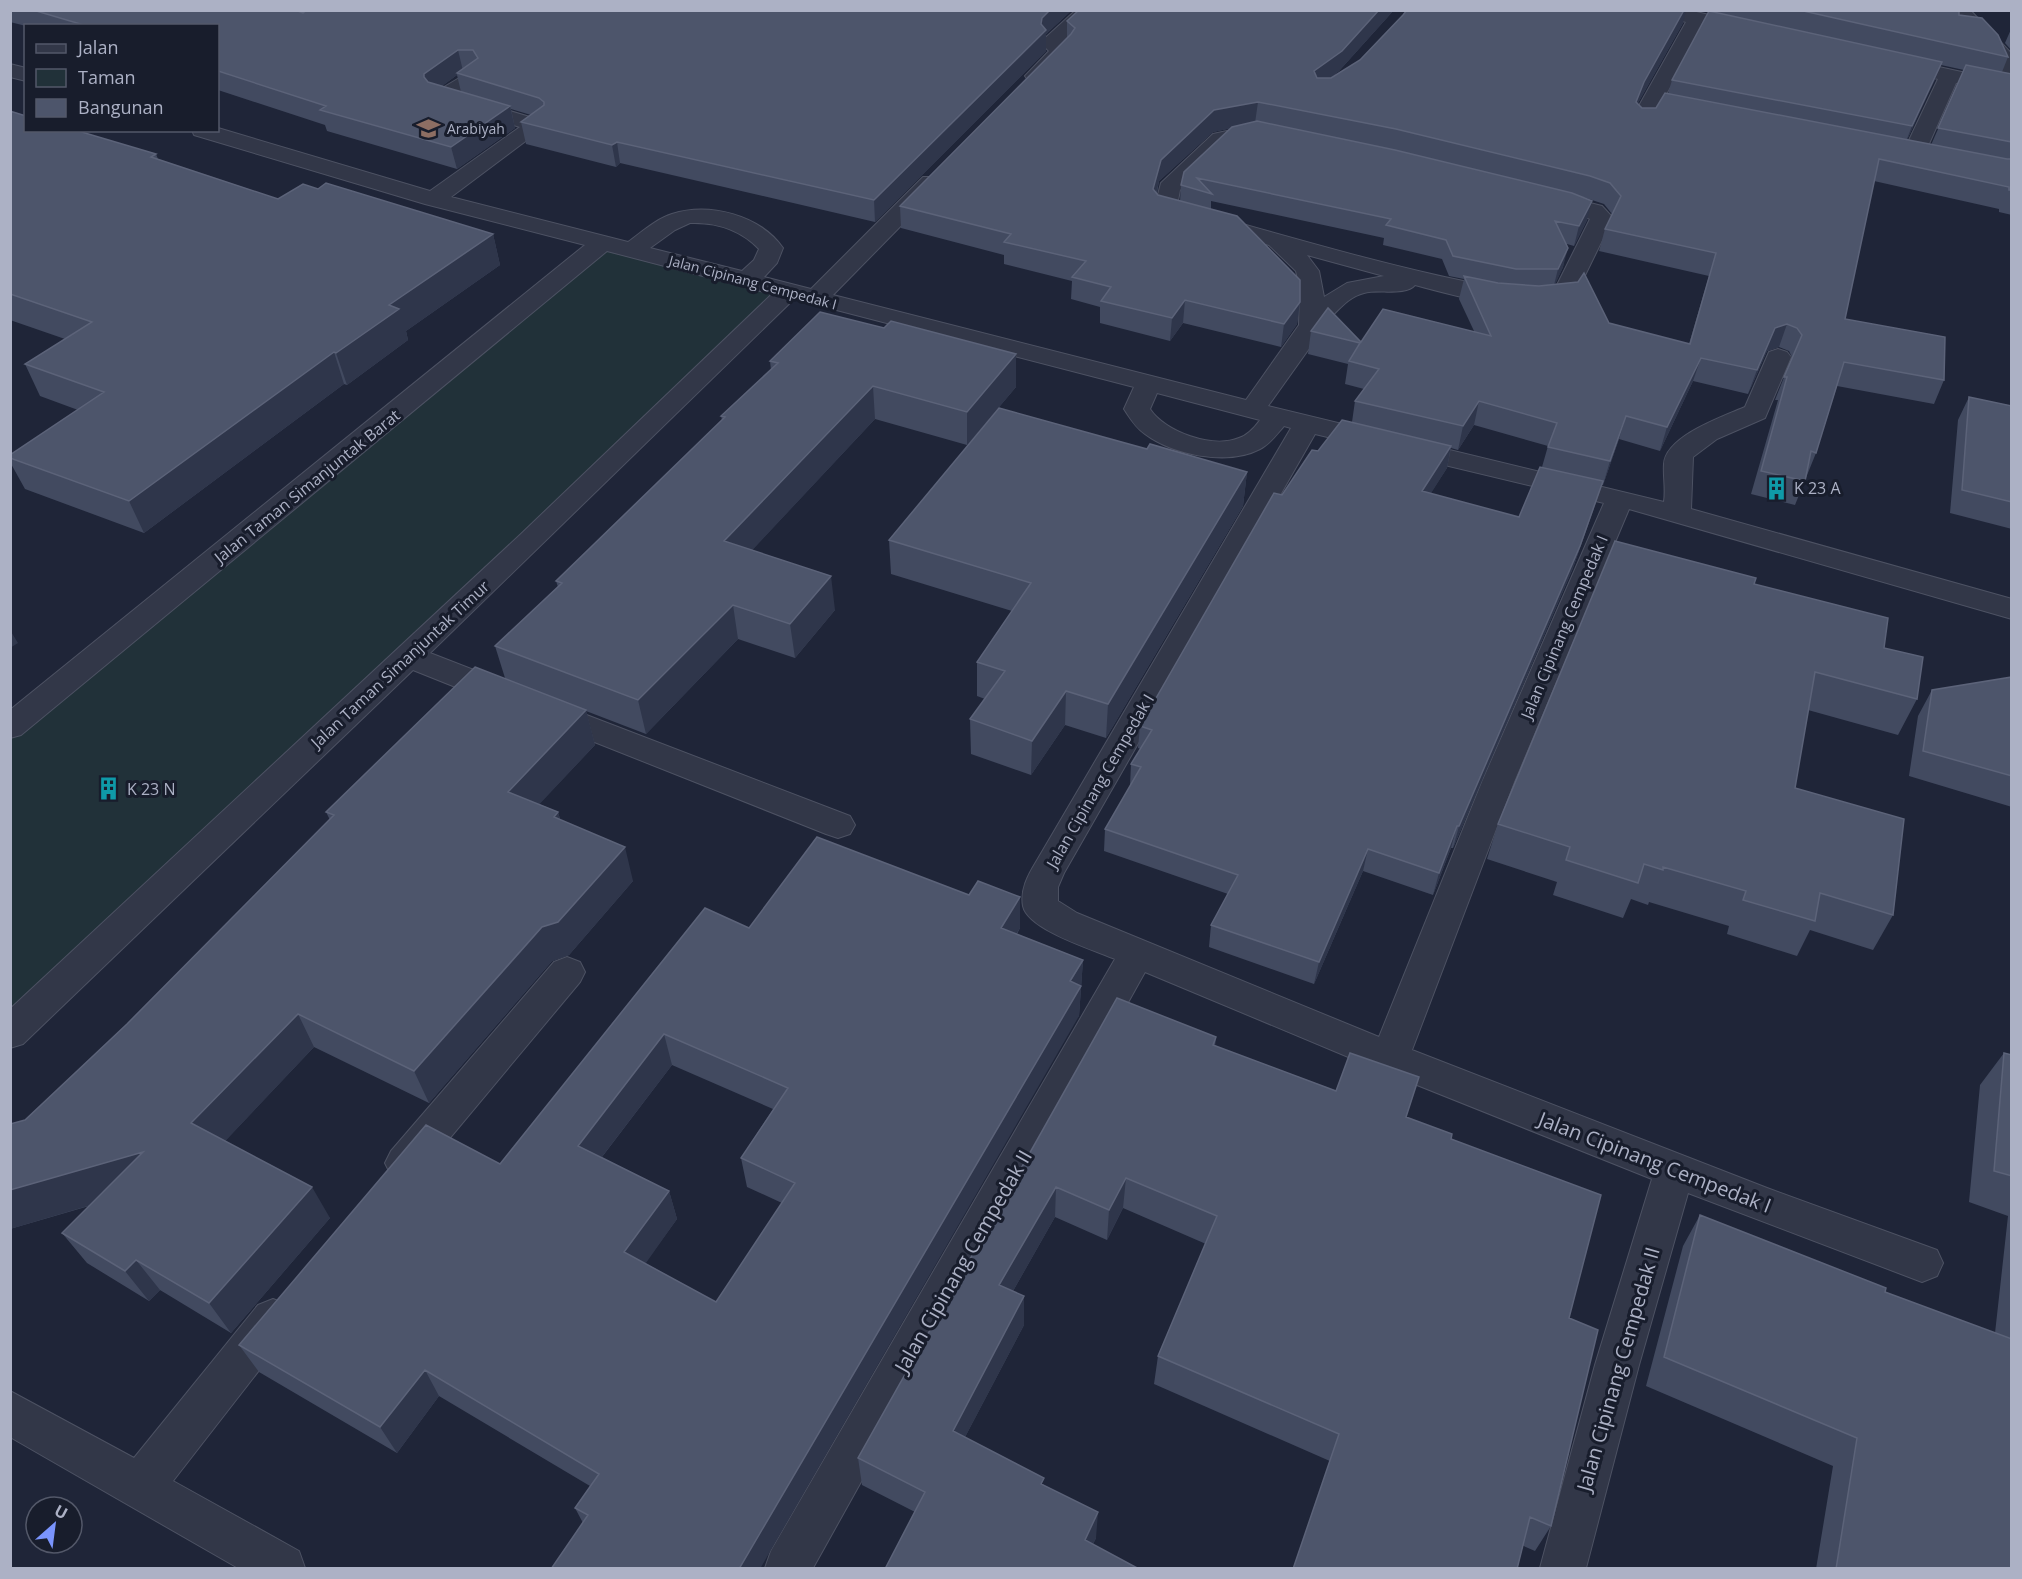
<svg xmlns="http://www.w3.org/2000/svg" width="2022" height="1579" viewBox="0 0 2022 1579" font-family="'Open Sans',sans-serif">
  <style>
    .green { fill: #213139 }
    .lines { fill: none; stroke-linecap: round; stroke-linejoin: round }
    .minor-casing { stroke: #4d5263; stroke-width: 2 }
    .minor { fill: #323748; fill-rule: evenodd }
    .wall { fill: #424a60; fill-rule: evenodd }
    .shaded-wall { fill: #2f364b }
    .building { fill: #4d556b; stroke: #5c6379; stroke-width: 1.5; fill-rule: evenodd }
    .labels { text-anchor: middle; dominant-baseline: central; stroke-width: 6; stroke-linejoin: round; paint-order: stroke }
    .far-poi-label { font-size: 14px; fill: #acb1c5; stroke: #181d2c; text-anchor: start }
    .far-street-label { font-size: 14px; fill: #acb1c5; stroke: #181d2c }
    .street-label { font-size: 16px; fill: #acb1c5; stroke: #181d2c }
    .poi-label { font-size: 16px; fill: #acb1c5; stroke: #181d2c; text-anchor: start }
    .near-street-label { font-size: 20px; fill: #acb1c5; stroke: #181d2c }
  </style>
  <rect width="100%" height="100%" fill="#1f2538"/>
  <path class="green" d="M 607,248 L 778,294 L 11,1017 L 11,734 Z"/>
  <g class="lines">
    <defs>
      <path id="minor" d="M 1076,10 L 1097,10 L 1063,42 L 1072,49 L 1042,80 L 1028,80 L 1025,76 L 1049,51 L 1043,45 L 1043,40 Z
        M 1651,10 L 1688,10 L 1756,26 L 1759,30 L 1749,36 L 1703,26 L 1663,100 L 1708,109 L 1711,113 L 1708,117 L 1701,119 L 1658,112 L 1650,127 L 1636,127 L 1632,123 L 1640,104 L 1686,22 L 1653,14 Z
        M 1950,10 L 1970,10 L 2010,52 L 2012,95 L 1956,83 L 1924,155 L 1921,160 L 1905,160 L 1902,155 L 1938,79 L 1886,67 L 1883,63 L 1886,59 L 1893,57 L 2003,81 L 1991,54 Z
        M 10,64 L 26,68 L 26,81 L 10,77 Z
        M 471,71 L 478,73 L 481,77 L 457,95 L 543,121 L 547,125 L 451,197 L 628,242 C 642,232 656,219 672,214 C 709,202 760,215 783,248 L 777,263 L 764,277 L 811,289 L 923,177 L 939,177 L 942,182 L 939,187 L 833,295 L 1246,400 L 1299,325 L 1300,288 L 1296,271 L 1269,245 L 1157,215 L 1154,210 L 1161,183 L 1213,134 L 1255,125 L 1392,153 L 1602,206 L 1613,218 L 1572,302 C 1521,315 1464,298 1415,285 C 1406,296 1378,289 1364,293 C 1351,296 1342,306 1333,315 L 1268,406 L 1664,502 C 1666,488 1663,476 1664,464 C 1666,436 1722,417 1745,407 L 1769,352 L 1778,349 L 1787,352 L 1791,357 L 1765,418 L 1717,439 L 1693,457 L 1691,509 L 2012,599 L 2012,619 L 1629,509 L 1514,782 L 1412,1050 L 1767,1188 L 1937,1250 L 1943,1263 L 1937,1276 L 1922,1282 L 1688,1193 L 1639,1365 L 1586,1568 L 1540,1568 L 1595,1365 L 1652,1179 L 1377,1069 L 1145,972 L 813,1568 L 765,1568 L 771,1551 L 1115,959 C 1094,950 1028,930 1023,906 C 1020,890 1028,875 1036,862 L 1291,428 L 1284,426 C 1277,434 1270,444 1260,449 C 1228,466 1173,455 1145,434 C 1135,427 1130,418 1124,409 L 1134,387 L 794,299 L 430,653 L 515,686 L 520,694 L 515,702 L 504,705 L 493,702 L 413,670 L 23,1044 L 10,1048 L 10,1009 L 521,534 L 772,294 L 607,251 L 21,735 L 10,738 L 10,710 L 585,245 L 425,204 L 194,135 L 192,130 L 218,130 L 218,128 L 430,191 L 520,127 L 434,101 L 431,97 L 434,93 ZM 1255,137 L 1392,167 L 1568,210 L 1590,219 L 1554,291 C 1525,297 1496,288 1468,282 C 1370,262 1274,232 1177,206 L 1180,190 L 1229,144 ZM 690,223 C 716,222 741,230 759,249 L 754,260 L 742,271 L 650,248 L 675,230 ZM 1307,255 L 1384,276 L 1347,283 L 1324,297 L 1319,271 ZM 1157,393 L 1260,420 C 1255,427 1248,435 1239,438 C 1213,449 1165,432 1150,409 ZM 1315,434 L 1604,503 L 1482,782 L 1379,1037 L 1077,913 L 1058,901 L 1058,887 L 1064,873 Z
        M 550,701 L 850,816 L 855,825 L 850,834 L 838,838 L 826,834 L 539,720 L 534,712 L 539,704 Z
        M 567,957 L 580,962 L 585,972 L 580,982 L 419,1175 L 405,1180 L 391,1175 L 385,1163 L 391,1151 L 554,962 Z
        M 273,1299 L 288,1305 L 294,1319 L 288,1333 L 173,1481 L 299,1551 L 305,1568 L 238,1568 L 10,1437 L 10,1391 L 134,1458 L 258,1305 Z"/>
    </defs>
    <use href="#minor" class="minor-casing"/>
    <use href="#minor" class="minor"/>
  </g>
  <path class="wall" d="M 10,10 L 295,10 L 303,13 L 307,10 L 1072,10 L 1046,34 L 1046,51 L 875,222 L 620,163 L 616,167 L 526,144 L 521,122 L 531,115 L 511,109 L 515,128 L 457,169 L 327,131 L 325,125 L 218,90 L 218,26 L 26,26 L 10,22 ZM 457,75 L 461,92 L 442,86 Z
    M 1079,10 L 1394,10 L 1339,71 L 1330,78 L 1683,23 L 1638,103 L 1638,104 L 1642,108 L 1656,108 L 1668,94 L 1672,80 L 1709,12 L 1702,10 L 1959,10 L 1959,15 L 2008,57 L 2002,72 L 2012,74 L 2012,215 L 1999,212 L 1999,209 L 1874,181 L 1845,319 L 1944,380 L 1934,404 L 1837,386 L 1816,453 L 1795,505 L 1751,494 L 1778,400 L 1775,400 L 1792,357 L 1789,351 L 1779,347 L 1767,351 L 1748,394 L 1693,381 L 1660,451 L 1619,439 L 1603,485 L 1602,485 L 1573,568 L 1453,848 L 1451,848 L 1433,895 L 1363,871 L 1314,984 L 1209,947 L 1211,925 L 1228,894 L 1104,851 L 1105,829 L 1130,786 L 1131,764 L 1141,749 L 1138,748 L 1140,726 L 1282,495 L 1318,451 L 1352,422 L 1355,401 L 1364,389 L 1345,384 L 1348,364 L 1308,354 L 1311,331 L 1361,342 L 1474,331 L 1459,299 L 1464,279 L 1449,276 L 1442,259 L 1383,245 L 1384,238 L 1211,201 L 1211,209 L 1300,302 L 1297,324 L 1281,347 L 1183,323 L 1170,341 L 1100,323 L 1100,307 L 1071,299 L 1072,281 L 1004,264 L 1004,255 L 901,228 L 900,206 L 1067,39 L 1067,21 ZM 1941,65 L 1964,70 L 1931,145 L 1907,140 ZM 1232,128 L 1181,185 L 1180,201 L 1158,195 L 1157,193 L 1159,181 L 1213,132 ZM 1583,197 L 1604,204 L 1612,214 L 1605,229 L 1599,251 L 1709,276 L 1689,344 L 1609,323 L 1555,284 L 1563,267 L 1567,244 L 1574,246 L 1587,220 ZM 1474,425 L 1548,446 L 1542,467 L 1519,517 L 1430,494 L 1447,468 L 1451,448 L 1458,450 Z
    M 2012,27 L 2012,51 L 2005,43 Z
    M 10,111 L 156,154 L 158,159 L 278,199 L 318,189 L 493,234 L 500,265 L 406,331 L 408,340 L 347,385 L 344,384 L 144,533 L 25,489 L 10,462 L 10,455 L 78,410 L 40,396 L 25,364 L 65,339 L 10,320 Z
    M 884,328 L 1016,354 L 1016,387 L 967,445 L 875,419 L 752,550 L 835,610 L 795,658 L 738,639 L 646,734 L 586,711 L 595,745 L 539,804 L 558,812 L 560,819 L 633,881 L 569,955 L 552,961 L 429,1103 L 314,1047 L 225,1141 L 330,1218 L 231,1333 L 160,1290 L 149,1301 L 87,1263 L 62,1233 L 89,1206 L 10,1229 L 25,1120 L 127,1024 L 330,820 L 326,812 L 505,678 L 495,646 L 558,587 L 556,581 L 722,420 L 721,416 L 771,370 L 770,361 Z
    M 1969,397 L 2012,406 L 2012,529 L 1950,513 L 1958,420 Z
    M 1147,449 L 1247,472 L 1243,506 L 1106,738 L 1065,725 L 1031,775 L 971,754 L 970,719 L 985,699 L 977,696 L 977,662 L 1012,611 L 891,574 L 889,540 Z
    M 1754,584 L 1884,648 L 1917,699 L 1898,735 L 1808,710 L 1795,788 L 1893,915 L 1873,950 L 1810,930 L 1797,956 L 1727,934 L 1729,926 L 1649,902 L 1648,905 L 1631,899 L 1623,918 L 1553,895 L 1557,882 L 1487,859 L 1498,824 Z
    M 2012,677 L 2012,807 L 1909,776 L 1918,716 L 1932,690 Z
    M 969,895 L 1020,897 L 1020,928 L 1017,934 L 1083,960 L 1079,1016 L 583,1523 L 575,1508 L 590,1486 L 439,1396 L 397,1453 L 259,1372 L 239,1345 L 500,1164 L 749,928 ZM 672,1065 L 773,1109 L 741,1158 L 747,1187 L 782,1203 L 716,1302 L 645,1263 L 677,1219 L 669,1191 L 602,1157 Z
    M 1117,998 L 1216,1037 L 1215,1046 L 1407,1117 L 1451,1139 L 1569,1318 L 1551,1526 L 1535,1551 L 1154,1384 L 1158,1356 L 1206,1244 L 1123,1208 L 1107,1240 L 1055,1217 L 1013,1291 L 1024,1325 L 965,1437 L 1044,1485 L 1096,1538 L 1093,1544 L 915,1512 L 862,1485 L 858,1458 Z
    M 2004,1053 L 2012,1055 L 2012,1569 L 1816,1569 L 1833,1466 L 1646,1386 L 1683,1246 L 1700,1215 L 1885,1292 L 1995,1333 L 2008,1216 L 1969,1202 L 1980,1085 Z"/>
  <path class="shaded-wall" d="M 1050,10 L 1072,10 L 1046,34 L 1046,51 L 875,222 L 874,200 L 1042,18 Z
    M 1379,10 L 1394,10 L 1339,71 L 1312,92 L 1314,71 Z
    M 1684,10 L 1686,10 L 1683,23 L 1638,103 L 1630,123 L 1636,102 L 1644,82 Z
    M 458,50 L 463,71 L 457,73 L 457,75 L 430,95 L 424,77 L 424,74 Z
    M 1942,62 L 1935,80 L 1905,144 L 1912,126 Z
    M 1258,102 L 1255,123 L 1213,132 L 1159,181 L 1152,211 L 1153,189 L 1161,160 L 1214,110 Z
    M 510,106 L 515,128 L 457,169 L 451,147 Z
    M 617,142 L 620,163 L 616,167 L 612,145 Z
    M 1592,201 L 1587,220 L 1574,246 L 1579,226 Z
    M 493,234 L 500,265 L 406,331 L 408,340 L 347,385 L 336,353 L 389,305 Z
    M 1568,248 L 1563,267 L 1553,289 L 1558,269 Z
    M 1185,300 L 1183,323 L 1170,341 L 1172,318 Z
    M 1300,302 L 1297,324 L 1281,347 L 1284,324 Z
    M 1787,324 L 1779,347 L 1767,351 L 1748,394 L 1757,370 L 1775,328 Z
    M 334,352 L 344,384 L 144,533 L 129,501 Z
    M 1016,354 L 1016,387 L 967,445 L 967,412 Z
    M 1701,358 L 1693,381 L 1660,451 L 1667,427 Z
    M 873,386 L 875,419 L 729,575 L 724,541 Z
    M 1479,401 L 1474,425 L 1458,450 L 1463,426 Z
    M 1626,416 L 1619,439 L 1603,485 L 1610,461 Z
    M 1451,446 L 1447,468 L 1418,514 L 1422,491 Z
    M 1247,472 L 1243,506 L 1106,738 L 1108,704 Z
    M 1603,481 L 1573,568 L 1453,848 L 1459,826 Z
    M 831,576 L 835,610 L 795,658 L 790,624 Z
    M 733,605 L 738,639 L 646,734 L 638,700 Z
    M 10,630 L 18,643 L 10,648 Z
    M 1066,691 L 1065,725 L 1031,775 L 1032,741 Z
    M 586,710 L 595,745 L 519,826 L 508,792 Z
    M 558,812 L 567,846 L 554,817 Z
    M 1457,826 L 1451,848 L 1433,895 L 1439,873 Z
    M 625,847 L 633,881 L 569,955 L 552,961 L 429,1103 L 414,1071 L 542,927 Z
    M 1368,849 L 1363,871 L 1314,984 L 1319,962 Z
    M 1020,897 L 1020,928 L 1001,958 L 1001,928 Z
    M 1083,960 L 1079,1016 L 760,1569 L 739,1569 Z
    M 298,1014 L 314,1047 L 212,1155 L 191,1123 Z
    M 664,1034 L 672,1065 L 588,1175 L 578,1146 Z
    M 143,1152 L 165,1183 L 10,1229 L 10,1190 Z
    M 1126,1178 L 1123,1208 L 1107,1240 L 1109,1210 Z
    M 312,1187 L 330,1218 L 231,1333 L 209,1303 Z
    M 1056,1187 L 1055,1217 L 1000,1314 L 999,1285 Z
    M 669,1191 L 677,1219 L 634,1280 L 624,1252 Z
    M 136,1260 L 160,1290 L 149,1301 L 125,1271 Z
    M 1024,1296 L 1024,1325 L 954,1458 L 953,1431 Z
    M 425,1370 L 439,1396 L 397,1453 L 380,1427 Z
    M 1098,1512 L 1096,1538 L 1083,1565 L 1085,1540 Z"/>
  <path class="building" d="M 33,10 L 295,10 L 303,13 L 307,10 L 1050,10 L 1042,18 L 1041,24 L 1046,30 L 874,200 L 617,142 L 612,145 L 521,122 L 544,105 L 544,102 L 539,98 L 457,73 L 478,58 L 473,50 L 458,50 L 424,74 L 424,77 L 428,82 L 510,106 L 451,147 L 320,110 L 326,106 L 218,71 L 218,26 L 87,26 Z
    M 1079,10 L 1379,10 L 1342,51 L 1314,71 L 1317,78 L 1331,78 L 1360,60 L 1403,15 L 1407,10 L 1684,10 L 1644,82 L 1636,102 L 1642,108 L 1656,108 L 1665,93 L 2007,159 L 2012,159 L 2012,190 L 2009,190 L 2009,187 L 1879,159 L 1845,319 L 1945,337 L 1944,380 L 1844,362 L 1816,453 L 1811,451 L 1805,481 L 1761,471 L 1787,377 L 1784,377 L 1802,335 L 1797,328 L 1787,324 L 1775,328 L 1757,370 L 1701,358 L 1667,427 L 1626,416 L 1610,461 L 1548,447 L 1557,423 L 1479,401 L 1463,426 L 1355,401 L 1379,369 L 1349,361 L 1360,343 L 1311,331 L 1328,308 L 1361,342 L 1383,309 L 1491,336 L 1464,276 L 1498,283 L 1539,286 L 1578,282 L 1584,273 L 1609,323 L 1690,344 L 1716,253 L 1605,229 L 1621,196 L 1610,183 L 1590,176 L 1396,129 L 1258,102 L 1214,110 L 1161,160 L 1153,189 L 1158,195 L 1237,216 L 1300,280 L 1300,302 L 1284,324 L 1185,300 L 1172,318 L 1101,301 L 1111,287 L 1072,277 L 1086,261 L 1004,242 L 1011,234 L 900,206 L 1071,34 L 1075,28 L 1067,21 Z
    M 1799,10 L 1959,10 L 1959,15 L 1982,18 L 1998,35 L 2008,57 Z
    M 1709,11 L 1942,62 L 1912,126 L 1672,80 Z
    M 1966,65 L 2012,74 L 2012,142 L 1938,128 Z
    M 10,111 L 26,116 L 26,130 L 75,130 L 156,154 L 151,157 L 278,199 L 303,184 L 318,189 L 326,183 L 493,234 L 389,305 L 399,309 L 336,353 L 334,352 L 129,501 L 10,458 L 10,455 L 104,392 L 25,364 L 92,322 L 10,294 Z
    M 1257,121 L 1395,150 L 1572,193 L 1592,201 L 1579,226 L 1555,221 L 1568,248 L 1558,269 L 1516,269 L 1453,256 L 1446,240 L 1386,225 L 1391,219 L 1197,178 L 1212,194 L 1181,185 L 1184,172 L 1232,127 Z
    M 820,312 L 884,328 L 891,321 L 1016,354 L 967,412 L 873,386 L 724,541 L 831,576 L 790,624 L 733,605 L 638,700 L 495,646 L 562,583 L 556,581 L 725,417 L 721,416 L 778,363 L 770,361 Z
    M 1969,397 L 2012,406 L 2012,502 L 1962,490 Z
    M 999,408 L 1147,449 L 1150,444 L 1247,472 L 1108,704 L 1066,691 L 1032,741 L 970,719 L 1005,671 L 977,662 L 1031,583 L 889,540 Z
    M 1342,420 L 1451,446 L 1422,491 L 1519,517 L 1540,467 L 1603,481 L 1580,546 L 1459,826 L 1457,826 L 1439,873 L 1368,849 L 1319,962 L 1211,925 L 1238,875 L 1105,829 L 1141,767 L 1131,764 L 1152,730 L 1140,726 L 1274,493 L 1282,495 L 1312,450 L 1318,451 Z
    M 1615,541 L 1756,578 L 1754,584 L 1888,618 L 1884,648 L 1923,657 L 1917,699 L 1815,672 L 1795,788 L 1904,819 L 1893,915 L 1820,893 L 1815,921 L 1743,900 L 1746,891 L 1663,867 L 1663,870 L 1644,864 L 1638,883 L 1566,860 L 1570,847 L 1498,824 Z
    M 475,667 L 586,710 L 508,792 L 558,812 L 554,817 L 625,847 L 558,922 L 542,927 L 414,1071 L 298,1014 L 191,1123 L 312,1187 L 209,1303 L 136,1260 L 125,1271 L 62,1233 L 143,1152 L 10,1190 L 10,1124 L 25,1120 L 127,1024 L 334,815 L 326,812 Z
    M 2012,677 L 2012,776 L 1923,751 L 1932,690 Z
    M 817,837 L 969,895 L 978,881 L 1020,897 L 1001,928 L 1083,960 L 1070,981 L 1081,986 L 739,1569 L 551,1569 L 588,1515 L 575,1508 L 599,1474 L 425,1370 L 380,1427 L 239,1345 L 426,1125 L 500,1164 L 705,908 L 749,928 ZM 664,1034 L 788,1088 L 741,1158 L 795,1183 L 716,1302 L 624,1252 L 669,1191 L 578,1146 Z
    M 1117,998 L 1216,1037 L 1213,1045 L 1336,1091 L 1350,1053 L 1419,1077 L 1406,1117 L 1452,1134 L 1451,1139 L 1601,1195 L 1569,1318 L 1598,1330 L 1551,1526 L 1530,1517 L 1517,1569 L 1293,1569 L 1339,1434 L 1158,1356 L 1217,1216 L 1126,1178 L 1109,1210 L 1056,1187 L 999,1285 L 1024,1296 L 953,1431 L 1044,1478 L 1041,1484 L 1098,1512 L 1085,1540 L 1139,1569 L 885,1569 L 925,1492 L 858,1458 Z
    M 2004,1053 L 2012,1055 L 2012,1176 L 1994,1171 Z
    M 1700,1215 L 1886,1288 L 1885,1292 L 2012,1339 L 2012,1569 L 1836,1569 L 1857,1438 L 1664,1357 Z"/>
  <defs>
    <symbol id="school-bare" viewBox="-9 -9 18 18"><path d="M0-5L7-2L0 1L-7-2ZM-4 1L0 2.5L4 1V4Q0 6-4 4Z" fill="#8d6e63" stroke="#181d2c" stroke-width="2.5" paint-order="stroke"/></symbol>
    <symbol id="building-bare" viewBox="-9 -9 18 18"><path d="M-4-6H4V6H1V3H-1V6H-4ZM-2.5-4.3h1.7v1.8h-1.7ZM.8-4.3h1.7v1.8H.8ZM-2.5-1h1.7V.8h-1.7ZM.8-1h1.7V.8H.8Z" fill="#0f9aa8" stroke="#181d2c" stroke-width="2.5" paint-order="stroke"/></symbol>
  </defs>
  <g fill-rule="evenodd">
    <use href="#school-bare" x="412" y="112" width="33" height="33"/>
    <use href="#building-bare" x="1760" y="472" width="33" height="33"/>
    <use href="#building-bare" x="92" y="772" width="33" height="33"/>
  </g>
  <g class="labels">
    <g class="far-poi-label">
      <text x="447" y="128">Arabiyah</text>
    </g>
    <g class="far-street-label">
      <text transform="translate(753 282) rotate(15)">Jalan Cipinang Cempedak I</text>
    </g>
    <g class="street-label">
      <text transform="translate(307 486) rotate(-39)">Jalan Taman Simanjuntak Barat</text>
      <text transform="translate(1564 627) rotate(-67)">Jalan Cipinang Cempedak I</text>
      <text transform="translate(400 664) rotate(-43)">Jalan Taman Simanjuntak Timur</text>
      <text transform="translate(1100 781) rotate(-60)">Jalan Cipinang Cempedak I</text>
    </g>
    <g class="poi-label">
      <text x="1794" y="488">K 23 A</text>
      <text x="127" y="789">K 23 N</text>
    </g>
    <g class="near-street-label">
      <text transform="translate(1655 1162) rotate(21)">Jalan Cipinang Cempedak I</text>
      <text transform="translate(963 1261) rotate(-60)">Jalan Cipinang Cempedak II</text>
      <text transform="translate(1618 1369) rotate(-74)">Jalan Cipinang Cempedak II</text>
    </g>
  </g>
  <rect width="2022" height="1579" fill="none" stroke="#acb1c5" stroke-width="24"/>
  <rect x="24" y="24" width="195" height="108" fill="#181d2c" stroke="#535869" stroke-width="1.5"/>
  <rect x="36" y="44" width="30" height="9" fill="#323748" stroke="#535869" stroke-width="1.5"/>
  <text x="78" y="54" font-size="18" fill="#acb1c5">Jalan</text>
  <rect x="36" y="69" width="30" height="18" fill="#213139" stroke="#535869" stroke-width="1.5"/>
  <text x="78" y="84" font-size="18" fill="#acb1c5">Taman</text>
  <rect x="36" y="99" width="30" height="18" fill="#4d556b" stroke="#535869" stroke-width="1.5"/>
  <text x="78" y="114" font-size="18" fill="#acb1c5">Bangunan</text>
  <g transform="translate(54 1525) rotate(28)"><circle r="28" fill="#181d2c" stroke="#535869" stroke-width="1.5"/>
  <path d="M0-4.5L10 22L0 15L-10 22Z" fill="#7a94fd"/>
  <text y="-9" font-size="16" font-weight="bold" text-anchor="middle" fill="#acb1c5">U</text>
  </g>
</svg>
